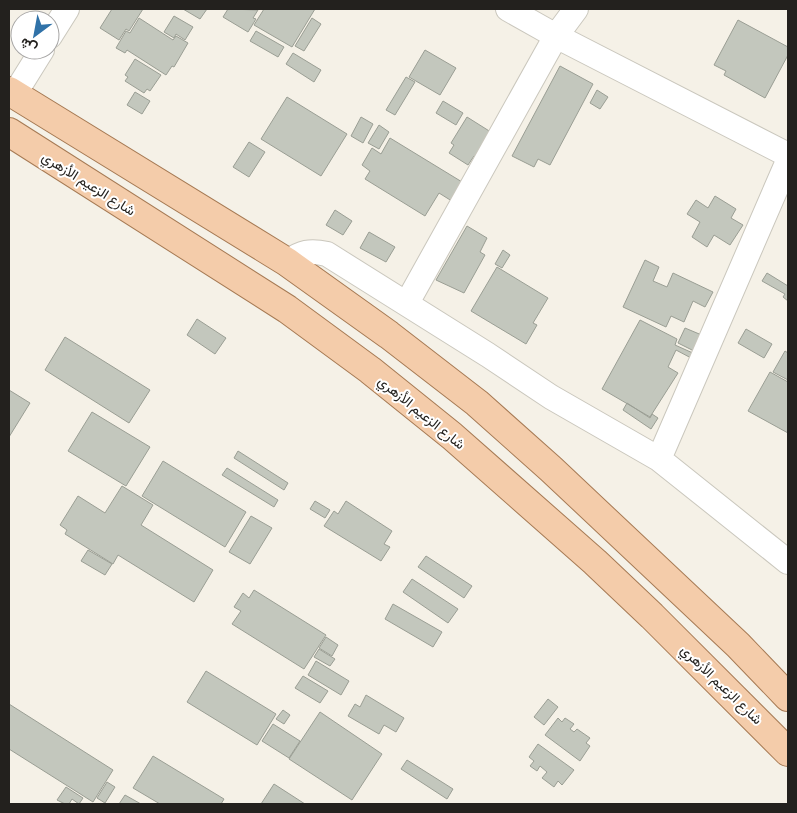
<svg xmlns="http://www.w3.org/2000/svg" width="797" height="813" viewBox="0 0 797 813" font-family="'Exo 2',Vazirmatn,sans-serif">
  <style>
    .building { fill: #c3c7bd; stroke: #9a9e94 }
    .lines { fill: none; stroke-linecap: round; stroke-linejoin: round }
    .street-casing { stroke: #cac7bd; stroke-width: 26 }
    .primary-casing { stroke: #a67a54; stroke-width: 30 }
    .street { stroke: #fff; stroke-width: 24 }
    .primary { stroke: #f4ccaa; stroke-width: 28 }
    .labels { text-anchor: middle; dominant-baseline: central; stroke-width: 4; stroke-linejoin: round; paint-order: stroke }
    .street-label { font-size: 14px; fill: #23211e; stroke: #fff }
  </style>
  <rect width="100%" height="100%" fill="#f5f1e7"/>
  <path class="building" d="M 112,9 L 143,9 L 129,31 L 126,29 L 119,40 L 100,28 Z
    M 183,9 L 207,9 L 200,19 Z
    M 228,9 L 258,10 L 253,18 L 256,19 L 248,32 L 223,17 Z
    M 264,9 L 315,9 L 292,47 L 254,25 Z
    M 174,16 L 193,27 L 185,40 L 176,34 L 174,38 L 164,32 Z
    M 139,18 L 173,40 L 176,36 L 188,43 L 174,67 L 172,66 L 166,75 L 127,50 L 125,53 L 116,48 L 126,31 L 130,33 Z
    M 312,18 L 321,24 L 304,51 L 295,46 Z
    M 738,20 L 788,47 L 788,55 L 765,98 L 724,75 L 726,71 L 714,65 Z
    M 256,31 L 284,47 L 278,57 L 250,41 Z
    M 425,50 L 456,68 L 440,95 L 409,77 Z
    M 293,53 L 321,70 L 314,82 L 286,64 Z
    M 135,59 L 161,75 L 150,91 L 147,89 L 144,93 L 125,81 L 128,77 L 125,75 Z
    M 560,66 L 593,84 L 550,165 L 538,159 L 534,167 L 512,156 Z
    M 406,77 L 415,82 L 395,115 L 386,110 Z
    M 597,90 L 608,97 L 600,109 L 590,103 Z
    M 135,92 L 150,101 L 142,114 L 127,105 Z
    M 287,97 L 347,134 L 321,176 L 261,139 Z
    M 443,101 L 463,113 L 456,125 L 436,113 Z
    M 361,117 L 373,124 L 363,143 L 351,136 Z
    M 467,117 L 494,134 L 479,159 L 474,156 L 468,165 L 449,153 L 454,145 L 451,143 Z
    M 379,125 L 389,132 L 379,149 L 368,143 Z
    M 390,138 L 467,185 L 455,203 L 439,193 L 425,216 L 365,179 L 370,171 L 362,165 L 372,148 L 381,154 Z
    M 249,142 L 265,152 L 249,177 L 233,167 Z
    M 715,196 L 736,209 L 731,218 L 743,225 L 730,245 L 714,235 L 707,247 L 692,237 L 700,222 L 687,214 L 696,200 L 708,208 Z
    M 335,210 L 352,221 L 343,235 L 326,225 Z
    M 467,226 L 487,238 L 480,252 L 485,255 L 464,293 L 436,280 Z
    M 369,232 L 395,247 L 386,262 L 360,248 Z
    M 503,250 L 510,255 L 502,268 L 495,264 Z
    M 645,260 L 659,267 L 653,281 L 667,287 L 673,273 L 713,292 L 705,307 L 693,301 L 684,322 L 671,316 L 666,327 L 623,307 Z
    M 497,267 L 548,298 L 533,323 L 537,325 L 526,344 L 471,311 Z
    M 767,273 L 788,286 L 788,301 L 783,297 L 785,294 L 762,281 Z
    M 197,319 L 226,338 L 215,354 L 187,335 Z
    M 640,320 L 677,339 L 675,345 L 695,354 L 693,359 L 676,350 L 668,367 L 678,373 L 650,417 L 602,389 Z
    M 685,328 L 704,336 L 696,352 L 678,343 Z
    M 746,329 L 772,344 L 764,358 L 738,343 Z
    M 65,337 L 150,390 L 129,423 L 45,370 Z
    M 785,351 L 788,353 L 788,380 L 773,372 Z
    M 770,372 L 788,382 L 788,433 L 748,411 Z
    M 9,390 L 30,403 L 9,437 Z
    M 627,403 L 650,418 L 652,414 L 658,418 L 651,429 L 623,410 Z
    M 92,412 L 150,447 L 126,486 L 68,451 Z
    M 238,451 L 288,483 L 284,490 L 234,458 Z
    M 163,461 L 246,512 L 225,547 L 142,496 Z
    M 227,468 L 278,500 L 274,507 L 222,475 Z
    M 122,486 L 153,505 L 141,525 L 213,570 L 194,602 L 118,555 L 113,564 L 65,534 L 67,530 L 60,525 L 78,496 L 105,513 Z
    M 315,501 L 330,510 L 325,518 L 310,509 Z
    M 346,501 L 392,531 L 384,544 L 390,547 L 381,561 L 324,526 L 334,511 L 338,514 Z
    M 251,516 L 272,528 L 250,564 L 229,552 Z
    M 88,550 L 112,564 L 105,575 L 81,561 Z
    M 426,556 L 472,586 L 464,598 L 418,567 Z
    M 412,579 L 458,609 L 448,623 L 403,592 Z
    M 254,590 L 326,635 L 304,669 L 232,624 L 241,611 L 234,607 L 243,593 L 249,598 Z
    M 393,604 L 442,632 L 433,647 L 385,619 Z
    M 326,637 L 338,645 L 332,656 L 319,648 Z
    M 319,649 L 335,659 L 330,666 L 314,657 Z
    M 316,661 L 349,681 L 341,695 L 308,675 Z
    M 206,671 L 276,714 L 257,745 L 187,702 Z
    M 303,676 L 328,691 L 320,703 L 295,688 Z
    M 366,695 L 404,718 L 396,732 L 384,725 L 379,734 L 348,716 L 355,704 L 360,707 Z
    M 548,699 L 558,707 L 544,725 L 534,717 Z
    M 9,704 L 113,770 L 93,802 L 9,749 Z
    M 283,710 L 290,715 L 284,724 L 276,719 Z
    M 320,712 L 382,754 L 352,800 L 289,759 Z
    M 558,718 L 562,722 L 565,718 L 574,724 L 570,729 L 574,732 L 577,729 L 590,738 L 586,743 L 590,746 L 580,761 L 545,735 Z
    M 273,724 L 300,741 L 289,758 L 262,741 Z
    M 538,744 L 574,770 L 562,785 L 558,781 L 554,787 L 542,778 L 547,772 L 540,766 L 537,771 L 530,766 L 534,761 L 529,757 Z
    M 153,756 L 224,799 L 221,804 L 160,804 L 133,788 Z
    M 407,760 L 453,789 L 447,799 L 401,769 Z
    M 107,782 L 115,787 L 105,803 L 97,798 Z
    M 274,784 L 305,804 L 261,804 Z
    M 66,787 L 83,798 L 79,804 L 72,799 L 69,804 L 65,804 L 57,800 Z
    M 125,795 L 141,804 L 119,804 Z"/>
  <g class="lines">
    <defs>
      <path id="street" d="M 508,9 L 556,36 L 788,155
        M 50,36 L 67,9
        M 14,95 L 42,50
        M 287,262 C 302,252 310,250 327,254 L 488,355 L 551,397 L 659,459 L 788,562
        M 407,303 L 556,36 L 576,9
        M 659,459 L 788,161"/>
      <path id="primary" d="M 9,91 L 287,262 L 389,335 L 477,403 L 551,469 L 738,645 L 788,697
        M 9,132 L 287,309 L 370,370 L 452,436 L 595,562 L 652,616 L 788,752"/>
    </defs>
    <use href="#street" class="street-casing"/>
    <use href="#primary" class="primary-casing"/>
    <use href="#street" class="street"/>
    <use href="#primary" class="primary"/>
  </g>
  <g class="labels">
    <g class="street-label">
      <text transform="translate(89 183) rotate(32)">شارع الزعيم الأزهري</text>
      <text transform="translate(422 412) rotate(39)">شارع الزعيم الأزهري</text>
      <text transform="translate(722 684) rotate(44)">شارع الزعيم الأزهري</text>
    </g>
  </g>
  <rect width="797" height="813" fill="none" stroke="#23211e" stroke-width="20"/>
  <g transform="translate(35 35) rotate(212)"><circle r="24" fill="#ffffff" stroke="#a7a6a5"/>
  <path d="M0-4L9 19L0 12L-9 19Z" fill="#3072a8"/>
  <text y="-8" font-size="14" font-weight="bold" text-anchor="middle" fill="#23211e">ش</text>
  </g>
</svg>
